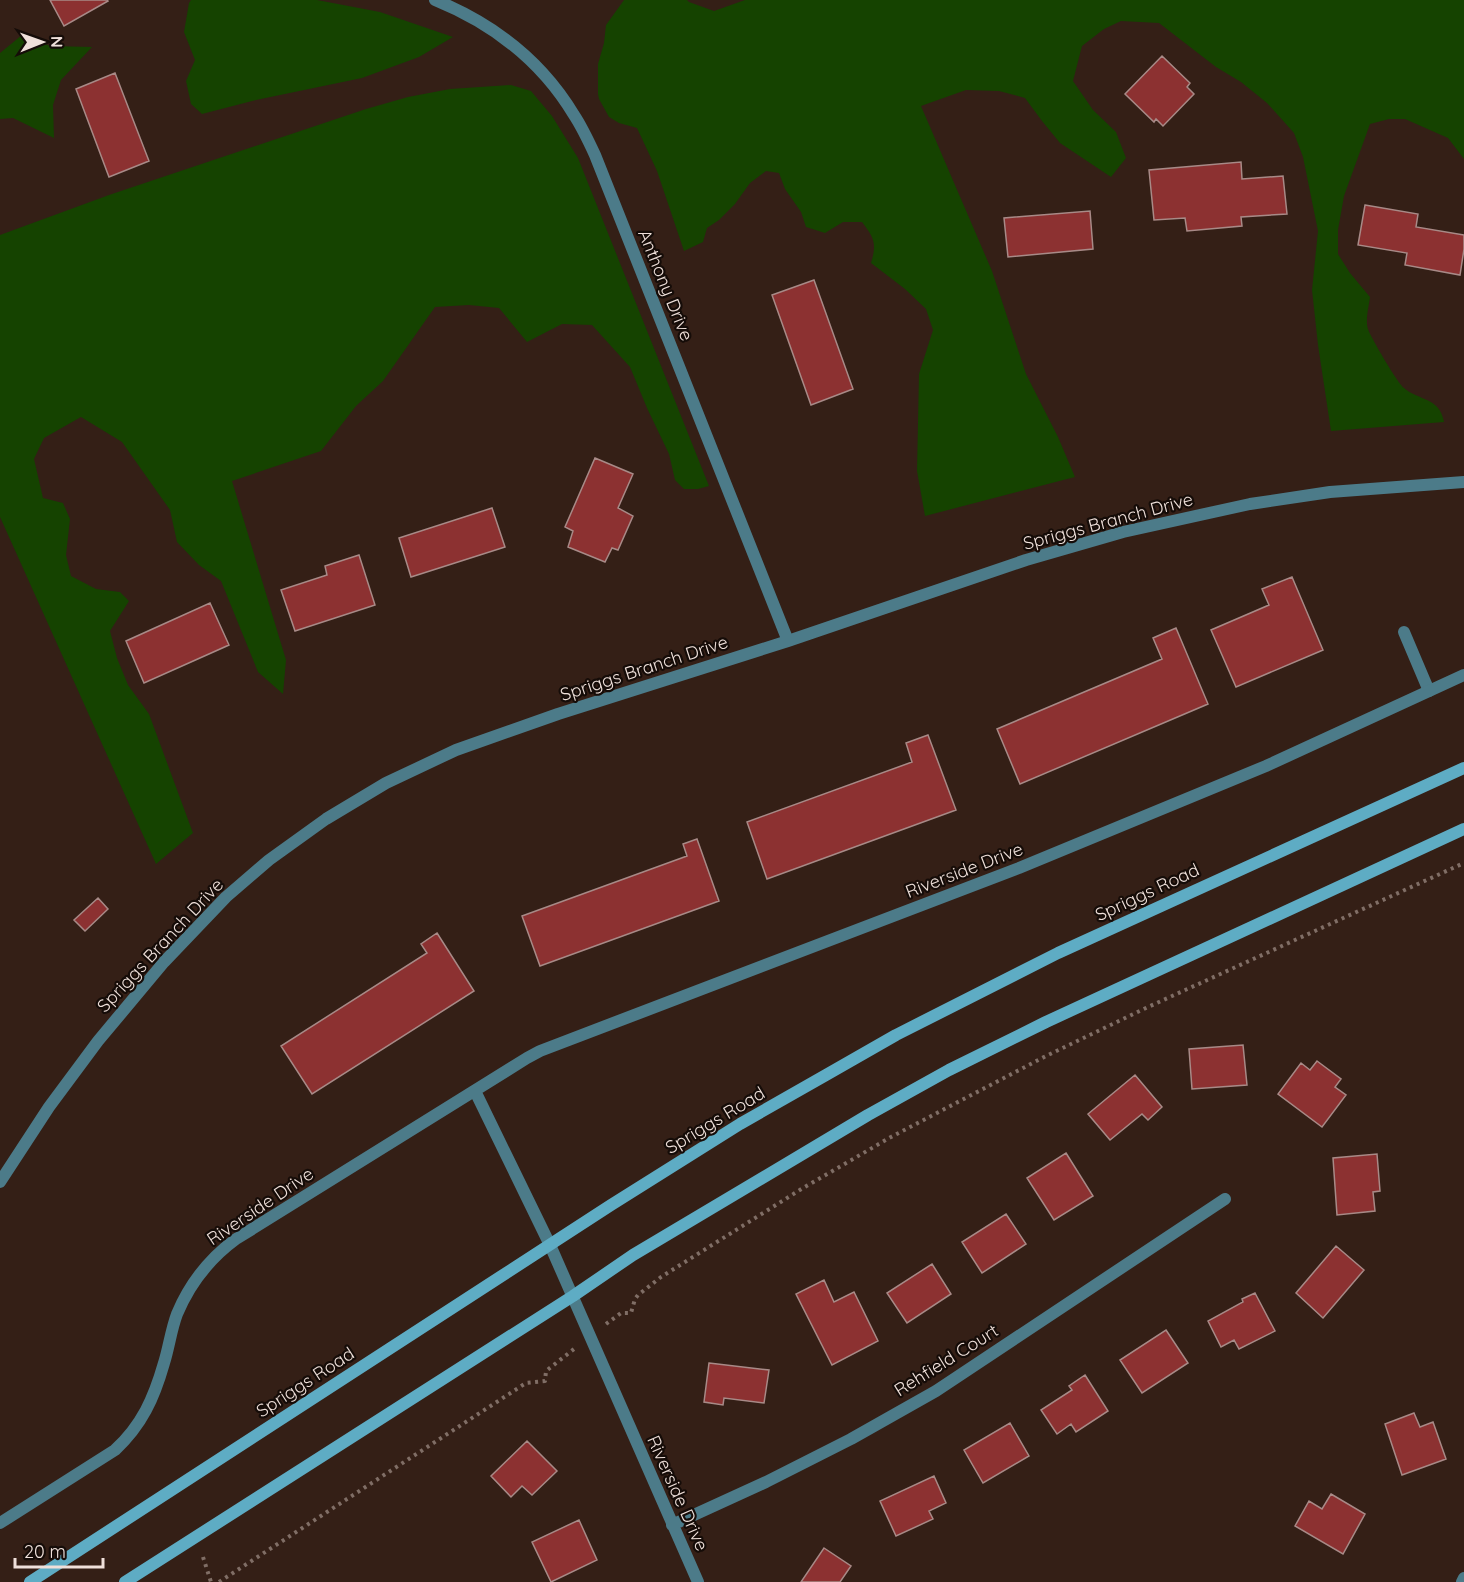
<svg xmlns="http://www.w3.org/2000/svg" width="1464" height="1582" viewBox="0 0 1464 1582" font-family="Quicksand,sans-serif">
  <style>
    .green { fill: #154300 }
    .building { fill: #8c3131; stroke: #a88a87; stroke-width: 1.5 }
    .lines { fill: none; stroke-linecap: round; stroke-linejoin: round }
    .path { stroke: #806e66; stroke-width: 4; stroke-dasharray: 3 4.5; stroke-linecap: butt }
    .service { stroke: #4c7b89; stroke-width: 12 }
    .minor { stroke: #4c7b89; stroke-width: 12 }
    .secondary { stroke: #5eacc4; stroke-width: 12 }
    .labels { text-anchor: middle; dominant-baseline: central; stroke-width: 4.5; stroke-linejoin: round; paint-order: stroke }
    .street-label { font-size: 18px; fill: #efe0da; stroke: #150c08 }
  </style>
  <rect width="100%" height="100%" fill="#341f16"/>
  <path class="green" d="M 191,0 L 317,0 L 380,12 L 453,37 L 419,57 L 362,78 L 256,100 L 202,114 L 191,104 L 186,81 L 195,60 L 184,32 L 189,3 Z
    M 624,0 L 687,0 L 689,2 L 714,11 L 745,0 L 1464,0 L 1464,159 L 1448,138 L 1405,119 L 1389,119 L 1370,124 L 1344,196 L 1338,230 L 1338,254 L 1350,273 L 1370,297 C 1369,306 1365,320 1368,329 C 1370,336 1398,384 1404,388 C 1419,401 1440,397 1444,422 L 1331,431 L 1318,345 L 1312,290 L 1318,231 L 1303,157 L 1294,133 L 1267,103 L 1241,82 L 1216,67 L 1159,23 L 1121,21 L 1104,29 L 1082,46 L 1073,81 L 1093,110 L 1116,132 L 1126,158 L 1111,177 L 1060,143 L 1042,121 L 1025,98 L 999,91 L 966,90 L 921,106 L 992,271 L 1026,374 L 1058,437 L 1075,477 L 925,516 L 917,471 L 919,374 L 933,330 L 926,309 L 905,289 L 871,263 C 877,243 874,238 862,222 L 843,222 L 825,233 L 806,227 L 801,212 L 785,189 L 779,173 L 766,171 L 750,183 L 735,204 L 719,220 L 707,228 L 703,242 L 684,251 L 657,171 L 637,128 L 619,123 L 609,117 L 599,99 L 598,94 L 598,64 L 604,43 L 606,25 Z
    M 22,35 L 50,46 L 92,47 L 61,80 L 53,105 L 54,138 L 13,118 L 0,119 L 0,53 Z
    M 511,85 L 531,91 L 552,116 L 578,158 L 709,486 L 698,489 L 684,489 L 675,480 L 669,454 L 647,408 L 630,367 L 592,325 L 562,324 L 527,342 L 499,308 L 469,305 L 435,307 L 383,381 L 356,406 L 321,451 L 232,481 L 286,660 L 283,694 L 258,672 L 221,581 L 199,565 L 177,542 L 170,510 L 122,442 L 81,417 L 44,438 L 34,459 L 43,498 L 63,503 L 70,519 L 66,555 L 71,576 L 96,589 L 120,592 L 129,601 L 110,631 L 117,658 L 128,685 L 149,714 L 193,833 L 156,864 L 0,517 L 0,235 L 109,195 L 366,109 L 408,97 L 450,89 Z"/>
  <path class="building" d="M 50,0 L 107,0 L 108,1 L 64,26 Z
    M 1162,56 L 1190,83 L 1187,87 L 1194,94 L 1163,126 L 1156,119 L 1154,122 L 1125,94 Z
    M 115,73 L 149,161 L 109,177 L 76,89 Z
    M 1241,162 L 1242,179 L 1283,176 L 1287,214 L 1241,217 L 1242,226 L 1187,231 L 1185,218 L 1154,220 L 1149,170 Z
    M 1365,205 L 1418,214 L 1416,227 L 1464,235 L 1464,249 L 1460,275 L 1405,265 L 1407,253 L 1358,245 Z
    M 1090,211 L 1093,249 L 1008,257 L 1004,218 Z
    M 814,280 L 853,389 L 811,405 L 772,295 Z
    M 595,458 L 633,474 L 618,508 L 633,516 L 618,550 L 612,548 L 605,562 L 568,547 L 573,531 L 565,527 Z
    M 492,508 L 505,547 L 411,577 L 399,538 Z
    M 359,555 L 375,605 L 295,631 L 281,590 L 327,575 L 325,566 Z
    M 1292,577 L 1323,650 L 1236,687 L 1211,630 L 1269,605 L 1262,589 Z
    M 210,603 L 229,645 L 144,683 L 126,641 Z
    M 1176,628 L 1208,704 L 1020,784 L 997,729 L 1162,659 L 1153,638 Z
    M 928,735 L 956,810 L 767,879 L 747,822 L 912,762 L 906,743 Z
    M 697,839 L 719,901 L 540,966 L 522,916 L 687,856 L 683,844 Z
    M 98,898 L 108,909 L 85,931 L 74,920 Z
    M 437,933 L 474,991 L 312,1094 L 281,1046 L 427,953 L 421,944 Z
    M 1243,1045 L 1247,1085 L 1192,1089 L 1189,1049 Z
    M 1317,1061 L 1341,1079 L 1335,1087 L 1346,1095 L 1322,1127 L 1278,1094 L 1301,1063 L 1310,1070 Z
    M 1135,1075 L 1162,1107 L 1148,1120 L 1142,1114 L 1110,1140 L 1088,1114 Z
    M 1066,1153 L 1093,1196 L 1054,1220 L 1027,1178 Z
    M 1377,1154 L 1380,1191 L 1373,1192 L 1375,1211 L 1337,1215 L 1333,1158 Z
    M 1006,1214 L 1026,1244 L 982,1273 L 962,1242 Z
    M 1336,1246 L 1364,1270 L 1323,1318 L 1296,1293 Z
    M 932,1264 L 951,1294 L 907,1323 L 887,1293 Z
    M 824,1280 L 834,1302 L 854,1292 L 878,1341 L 832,1365 L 796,1294 Z
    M 1255,1293 L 1275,1331 L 1239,1349 L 1234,1340 L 1221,1347 L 1208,1321 L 1243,1302 L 1242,1299 Z
    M 1166,1330 L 1188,1363 L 1142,1393 L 1120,1360 Z
    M 709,1363 L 769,1370 L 764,1403 L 724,1398 L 723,1405 L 704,1402 Z
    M 1085,1375 L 1108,1411 L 1076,1432 L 1071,1424 L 1057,1434 L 1041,1410 L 1072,1390 L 1069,1386 Z
    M 1414,1413 L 1420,1427 L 1433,1422 L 1446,1459 L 1402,1475 L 1385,1424 Z
    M 1010,1423 L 1029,1456 L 983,1483 L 964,1450 Z
    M 527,1441 L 557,1471 L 532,1495 L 522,1486 L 511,1497 L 491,1476 Z
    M 934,1476 L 946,1503 L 929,1511 L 933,1519 L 896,1536 L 880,1501 Z
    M 1331,1494 L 1365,1514 L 1343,1554 L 1295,1526 L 1309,1501 L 1322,1509 Z
    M 579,1520 L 597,1560 L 551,1582 L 532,1542 Z
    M 824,1548 L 851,1566 L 840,1582 L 801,1582 Z"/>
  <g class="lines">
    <path class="path" d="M 606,1324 L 621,1313 L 631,1313 L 635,1299 L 638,1295 L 661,1277 L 803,1188 L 891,1137 L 1046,1056 L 1148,1007 L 1464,863
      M 203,1557 L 211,1582
      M 219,1582 L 526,1383 L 545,1381 L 546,1371 L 574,1349"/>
    <path class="service" d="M 1404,632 L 1429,691"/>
    <path class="minor" d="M 435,0 C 494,24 541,60 574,115 C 582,127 589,142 595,155 L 788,641
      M 475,1091 L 550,1245 L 698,1582
      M 0,1182 L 49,1107 L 98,1041 L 164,962 L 226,897 L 269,860 L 326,819 L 386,783 L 456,750 L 558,714 L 788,641 L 1026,560 L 1123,532 L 1250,504 L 1330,492 L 1464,482
      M 0,1523 L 115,1450 C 142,1425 154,1398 164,1363 C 169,1347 171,1330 177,1314 C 190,1283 210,1258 236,1239 L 527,1058 L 540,1051 L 1019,868 L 1266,766 L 1464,675
      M 672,1525 L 766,1482 L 851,1439 L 936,1391 L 1225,1199
      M 1462,1582 L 1464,1578"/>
    <path class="secondary" d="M 30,1582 L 611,1205 L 740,1124 L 826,1075 L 896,1035 L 1058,953 L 1464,768
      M 125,1582 L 573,1296 L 633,1255 L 868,1115 L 949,1070 L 1046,1022 L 1464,829"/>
  </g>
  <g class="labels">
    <g class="street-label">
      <text transform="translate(666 285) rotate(68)">Anthony Drive</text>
      <text transform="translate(1108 521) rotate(-15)">Spriggs Branch Drive</text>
      <text transform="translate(644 668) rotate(-18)">Spriggs Branch Drive</text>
      <text transform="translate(964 870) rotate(-21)">Riverside Drive</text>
      <text transform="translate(1147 892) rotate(-25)">Spriggs Road</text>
      <text transform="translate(160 945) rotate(-47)">Spriggs Branch Drive</text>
      <text transform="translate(715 1120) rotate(-31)">Spriggs Road</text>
      <text transform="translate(260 1206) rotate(-34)">Riverside Drive</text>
      <text transform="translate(946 1360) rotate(-32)">Rehfield Court</text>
      <text transform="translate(305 1382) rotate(-33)">Spriggs Road</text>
      <text transform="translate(678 1493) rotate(66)">Riverside Drive</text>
    </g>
  </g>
  <g transform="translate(42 42) rotate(89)" stroke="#150c08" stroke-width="4.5" paint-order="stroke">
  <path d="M0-4.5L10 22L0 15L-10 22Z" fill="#efe0da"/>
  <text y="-9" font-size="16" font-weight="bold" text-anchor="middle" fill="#efe0da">N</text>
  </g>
  <path d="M15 1558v9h88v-9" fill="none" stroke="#efe0da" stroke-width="3"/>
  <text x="24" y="1558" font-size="18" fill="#efe0da" stroke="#150c08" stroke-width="4.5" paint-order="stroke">20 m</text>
</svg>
